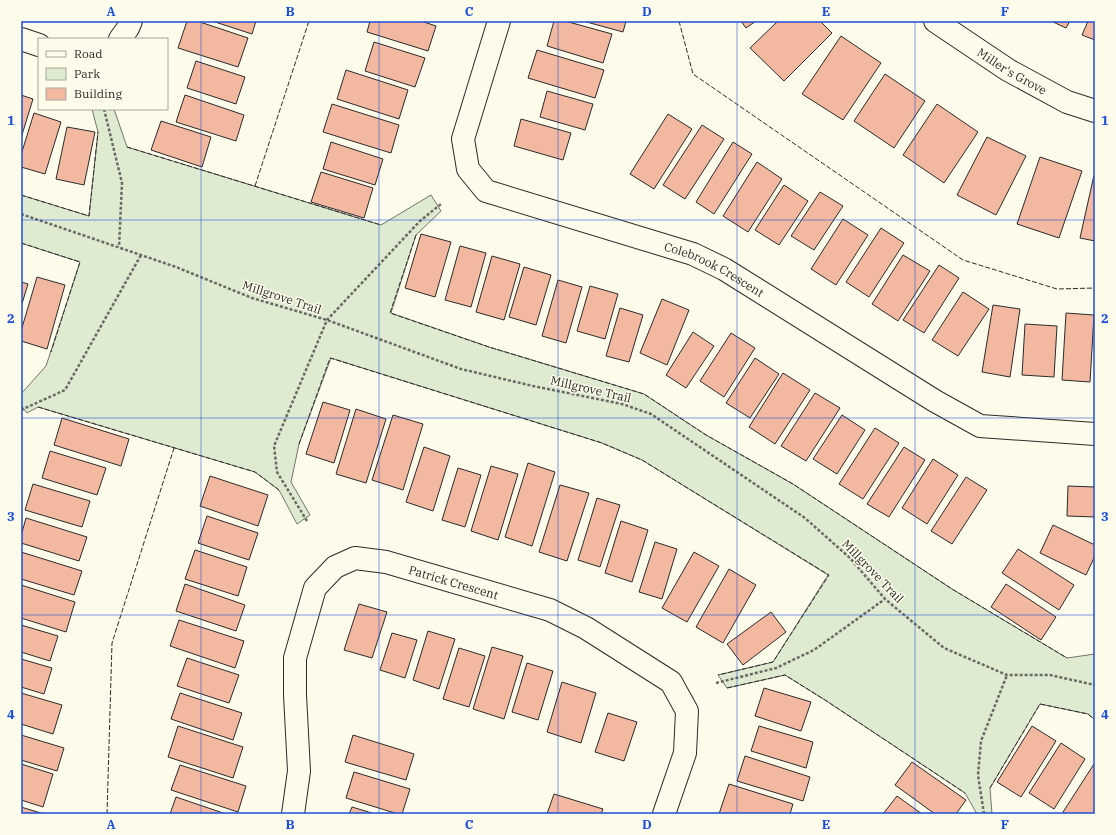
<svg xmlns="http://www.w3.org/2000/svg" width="1116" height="835" viewBox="0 0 1116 835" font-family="'IBM Plex Serif',serif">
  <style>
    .green { fill: #deebd1; stroke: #74746e }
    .building { fill: #f2b8a0; stroke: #2b2b2b }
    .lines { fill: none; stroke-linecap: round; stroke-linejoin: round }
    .street-casing { stroke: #2b2b2b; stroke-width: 24 }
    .secondary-casing { stroke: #2b2b2b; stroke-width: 24 }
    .path { stroke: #6a6964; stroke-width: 2.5; stroke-dasharray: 3 2; stroke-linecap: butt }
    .street { stroke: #fdfbea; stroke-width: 22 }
    .secondary { stroke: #fdfbea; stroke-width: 22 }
    .fence { stroke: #2b2b2b; stroke-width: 1; stroke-dasharray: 5 2; stroke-linecap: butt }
    .grid { fill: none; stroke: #1d4ed8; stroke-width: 1; stroke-opacity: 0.55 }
    .labels { text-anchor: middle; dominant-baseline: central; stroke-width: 3; stroke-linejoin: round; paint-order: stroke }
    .street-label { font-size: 12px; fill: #2b2b2b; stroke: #fdfbea }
    .neatline { fill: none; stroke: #1d4ed8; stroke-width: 1.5 }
    .grid-label { font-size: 13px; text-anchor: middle; font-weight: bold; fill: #1d4ed8 }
  </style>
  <rect width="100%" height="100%" fill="#fdfbea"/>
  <path class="green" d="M 92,109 L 114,109 L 127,147 L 381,225 L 431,195 L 441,211 L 416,235 L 391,313 L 489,347 L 644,394 L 706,435 L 793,484 L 952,589 L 1067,658 L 1095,654 L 1095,720 L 1088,714 L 1040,704 L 990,788 L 992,814 L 977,814 L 965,793 L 825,700 L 785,675 L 727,688 L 718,675 L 773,662 L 828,575 L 642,460 L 602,443 L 331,358 L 299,444 L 291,482 L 310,515 L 297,524 L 279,490 L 255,472 L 38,407 L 27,413 L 21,405 L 21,394 L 46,366 L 80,262 L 21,243 L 21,195 L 89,216 L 98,132 Z"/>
  <path class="building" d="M 187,21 L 197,21 L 248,38 L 238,67 L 178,48 Z
    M 212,21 L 256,21 L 252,34 Z
    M 370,21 L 421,21 L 436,26 L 428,51 L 367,32 Z
    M 554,21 L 565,21 L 612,34 L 603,63 L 547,46 Z
    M 583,21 L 626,21 L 623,32 Z
    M 741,21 L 756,21 L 746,28 Z
    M 778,21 L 820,21 L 832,33 L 784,81 L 750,48 Z
    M 1051,21 L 1070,21 L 1066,28 Z
    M 1088,21 L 1095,21 L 1095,40 L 1082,35 Z
    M 841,36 L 881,63 L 843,120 L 802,94 Z
    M 374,42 L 425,58 L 415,87 L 365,71 Z
    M 537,50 L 604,70 L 595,98 L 528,78 Z
    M 196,61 L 245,77 L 236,104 L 187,88 Z
    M 346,70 L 408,90 L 399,119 L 337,99 Z
    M 885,74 L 925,101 L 894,148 L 854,121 Z
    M 547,91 L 593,104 L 585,130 L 540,117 Z
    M 21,95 L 33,99 L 21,138 Z
    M 185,95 L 244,115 L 236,141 L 176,122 Z
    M 332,104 L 399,125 L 391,153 L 323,132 Z
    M 937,104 L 978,132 L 944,183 L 903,155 Z
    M 34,113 L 61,122 L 45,174 L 21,167 L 21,155 Z
    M 668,114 L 692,129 L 654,189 L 630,174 Z
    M 521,119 L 571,133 L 563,160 L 514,146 Z
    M 161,121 L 211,137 L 202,167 L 151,150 Z
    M 702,125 L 724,139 L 685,199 L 663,185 Z
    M 67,127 L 95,132 L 84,185 L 56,179 Z
    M 987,137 L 1026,156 L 996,215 L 957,195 Z
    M 331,142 L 383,159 L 375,185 L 323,169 Z
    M 733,142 L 752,154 L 714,214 L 696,202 Z
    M 1040,157 L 1082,171 L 1059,238 L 1017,224 Z
    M 757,162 L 782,179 L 748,232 L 723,216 Z
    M 321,172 L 373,188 L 364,218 L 311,202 Z
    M 1094,175 L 1095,175 L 1095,241 L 1080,238 Z
    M 784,185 L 808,201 L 779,245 L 755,230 Z
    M 820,192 L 843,206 L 814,250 L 791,236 Z
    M 843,219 L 868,235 L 836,285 L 811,269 Z
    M 881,228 L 904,243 L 869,297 L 846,282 Z
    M 421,234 L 451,242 L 435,297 L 405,288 Z
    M 460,246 L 486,253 L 471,307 L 445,300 Z
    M 903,255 L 930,271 L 898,321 L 872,304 Z
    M 492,256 L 520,264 L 504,320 L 476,312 Z
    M 939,265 L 959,278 L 924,333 L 903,320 Z
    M 524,267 L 551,275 L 536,325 L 509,317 Z
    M 37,277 L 65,285 L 47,349 L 21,341 L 21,331 Z
    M 558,280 L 582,287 L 566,343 L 542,336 Z
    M 21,282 L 28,284 L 21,307 Z
    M 590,286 L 618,294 L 605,339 L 577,331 Z
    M 963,292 L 989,309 L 958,356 L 932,340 Z
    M 662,299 L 689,310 L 667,365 L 640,353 Z
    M 993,305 L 1020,309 L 1010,377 L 982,372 Z
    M 620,308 L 643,315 L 629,362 L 606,356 Z
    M 1066,313 L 1094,315 L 1090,382 L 1062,380 Z
    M 1025,324 L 1057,326 L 1054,377 L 1022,375 Z
    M 693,332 L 714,346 L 686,388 L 666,375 Z
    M 731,333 L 755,348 L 724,397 L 700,381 Z
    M 755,358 L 779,374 L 750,418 L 726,403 Z
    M 783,373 L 810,390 L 775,444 L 749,427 Z
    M 815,393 L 840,408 L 806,461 L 781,446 Z
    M 323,402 L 350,410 L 334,463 L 306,454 Z
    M 356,409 L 386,419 L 366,483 L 336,474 Z
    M 393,415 L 423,424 L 403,490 L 372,480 Z
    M 842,415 L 865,430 L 837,474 L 813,459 Z
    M 62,418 L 129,439 L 121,466 L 54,445 Z
    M 875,428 L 899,443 L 863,499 L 839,484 Z
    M 424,447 L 450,456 L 433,511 L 406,502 Z
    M 904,447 L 925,460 L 889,517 L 867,504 Z
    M 50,451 L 106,468 L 97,495 L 42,478 Z
    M 933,459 L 958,475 L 927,524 L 902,508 Z
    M 528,463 L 555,472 L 532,546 L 505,537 Z
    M 491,466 L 518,474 L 498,540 L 471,531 Z
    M 458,468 L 481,475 L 465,527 L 442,520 Z
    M 210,476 L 268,495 L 258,526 L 200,506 Z
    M 966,477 L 987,490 L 952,544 L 931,531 Z
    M 33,484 L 90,501 L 82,527 L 25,510 Z
    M 560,485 L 589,493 L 567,561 L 539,552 Z
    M 1068,486 L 1095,487 L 1095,517 L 1067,516 Z
    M 597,498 L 620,505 L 600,567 L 578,560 Z
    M 207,516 L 258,533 L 249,560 L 198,543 Z
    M 26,518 L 87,537 L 79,561 L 21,543 L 21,536 Z
    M 621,521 L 648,530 L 632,582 L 605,573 Z
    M 1053,525 L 1095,545 L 1095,556 L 1086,575 L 1040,553 Z
    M 655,542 L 677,549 L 662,599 L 639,592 Z
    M 1018,549 L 1074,585 L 1059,610 L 1002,573 Z
    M 195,550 L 247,567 L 238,596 L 185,579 Z
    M 21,552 L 82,571 L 74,595 L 21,579 Z
    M 694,552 L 719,566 L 687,622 L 662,608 Z
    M 729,569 L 756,585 L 723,643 L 696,627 Z
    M 185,584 L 245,605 L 236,631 L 176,611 Z
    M 1006,584 L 1056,617 L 1041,640 L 991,607 Z
    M 21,585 L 75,602 L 66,632 L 21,618 Z
    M 359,604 L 387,612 L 372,658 L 344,650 Z
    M 771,612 L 786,632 L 743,665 L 727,644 Z
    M 179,620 L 244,641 L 235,668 L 170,646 Z
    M 21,625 L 58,636 L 50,661 L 21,652 Z
    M 428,631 L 455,639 L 439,689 L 413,680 Z
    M 392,633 L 417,640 L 405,678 L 380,670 Z
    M 492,647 L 523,656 L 504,719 L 473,709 Z
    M 459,648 L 485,656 L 469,707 L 443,699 Z
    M 187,658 L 239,675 L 229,703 L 177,686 Z
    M 21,659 L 52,668 L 44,694 L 21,687 Z
    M 527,663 L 553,671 L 538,720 L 512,712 Z
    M 562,682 L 596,693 L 581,743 L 547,732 Z
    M 764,688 L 811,702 L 801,731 L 755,716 Z
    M 21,693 L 62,705 L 53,734 L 21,724 Z
    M 180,693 L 242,713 L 233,740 L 171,719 Z
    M 608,713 L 637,722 L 624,761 L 595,752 Z
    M 178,726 L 243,747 L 233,778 L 168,757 Z
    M 759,726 L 813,742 L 806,768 L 751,751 Z
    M 1032,726 L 1056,741 L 1021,797 L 997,782 Z
    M 21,735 L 64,748 L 57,771 L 21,760 Z
    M 353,735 L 414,754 L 406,780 L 345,762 Z
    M 1061,743 L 1085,759 L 1054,809 L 1029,793 Z
    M 745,756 L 810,777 L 803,801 L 737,781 Z
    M 912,762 L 966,800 L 956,814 L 935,814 L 895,785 Z
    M 21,764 L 53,774 L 43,807 L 21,800 Z
    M 1094,764 L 1095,765 L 1095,812 L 1094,814 L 1066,814 L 1063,812 Z
    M 180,765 L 246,786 L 238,812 L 171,790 Z
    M 354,772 L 410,789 L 402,814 L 398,814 L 346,798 Z
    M 729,784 L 793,804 L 790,814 L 719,814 Z
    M 554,794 L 603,809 L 601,814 L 547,814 Z
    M 897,796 L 922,814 L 883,814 Z
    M 176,797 L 226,814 L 170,814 Z
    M 21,807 L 44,814 L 21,814 Z
    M 352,807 L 375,814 L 349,814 Z"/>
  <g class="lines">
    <defs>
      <g id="street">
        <path id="s1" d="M 499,21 L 463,139 L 468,169 L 486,191 L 693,254 L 724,269 L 935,401 L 980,426 L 1095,434"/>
        <path d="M 21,39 L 39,45"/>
        <path d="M 120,39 L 128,28 L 131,21"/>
        <path id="s2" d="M 293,814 L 299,771 L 295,695 L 295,658 L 315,588 L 335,567 L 355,558 L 386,562 L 550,610 L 586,628 L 671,682 L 687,711 L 685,753 L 664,814"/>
      </g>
      <g id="secondary">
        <path id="s3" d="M 935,21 L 1008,70 L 1067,102 L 1095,111"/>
      </g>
    </defs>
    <use href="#street" class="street-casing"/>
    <use href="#secondary" class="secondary-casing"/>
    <path class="path" d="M 104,109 L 122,183 L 119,247
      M 21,214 L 176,267 L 252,298 L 327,320 L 461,369 L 533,386 L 622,404 L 651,414 L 805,518 L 850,558 L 885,599 L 944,648 L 1007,675 L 1050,675 L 1095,685
      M 21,410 L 65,390 L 141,255
      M 307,521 L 277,472 L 274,446 L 327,320 L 420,221 L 441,204
      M 716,683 L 776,668 L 814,650 L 885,599
      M 984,814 L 978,775 L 981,741 L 1007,675"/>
    <use href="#street" class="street"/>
    <use href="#secondary" class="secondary"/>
    <path class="fence" d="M 679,21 L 693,74 L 963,260 L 1057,289 L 1095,288
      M 127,147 L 381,225
      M 255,186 L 309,21
      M 21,195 L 89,216 L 98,132
      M 416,235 L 390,313 L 489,347 L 644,394 L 706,435 L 793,484 L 952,589 L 1067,658
      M 21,243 L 80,262 L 51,352
      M 38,407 L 255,472 L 279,490
      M 299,444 L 330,358 L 602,443 L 642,460 L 829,575 L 773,662 L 718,675
      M 727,688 L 785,675 L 825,700 L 965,793
      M 990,788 L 1040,704 L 1088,714 L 1095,720
      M 107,814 L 112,643 L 174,448"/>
  </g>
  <path class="grid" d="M 201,21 L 201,814M 379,21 L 379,814M 558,21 L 558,814M 737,21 L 737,814M 915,21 L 915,814M 21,220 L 1095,220M 21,418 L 1095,418M 21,615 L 1095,615"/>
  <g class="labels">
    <g class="street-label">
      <text stroke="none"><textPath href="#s3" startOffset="92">Miller's Grove</textPath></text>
      <text stroke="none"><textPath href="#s1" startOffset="424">Colebrook Crescent</textPath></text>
      <text transform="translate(282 297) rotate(18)">Millgrove Trail</text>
      <text transform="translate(591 389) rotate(13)">Millgrove Trail</text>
      <text transform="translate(873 571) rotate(46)">Millgrove Trail</text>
      <text stroke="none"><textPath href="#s2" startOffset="382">Patrick Crescent</textPath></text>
    </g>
  </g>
  <rect width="1116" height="835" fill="none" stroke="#fdfbea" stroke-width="44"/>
  <rect x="38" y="38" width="130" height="72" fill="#fdfbea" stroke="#a9a89e"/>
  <rect x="46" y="51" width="20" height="6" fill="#fdfbea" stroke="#a9a89e"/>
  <text x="74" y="58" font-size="12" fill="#2b2b2b">Road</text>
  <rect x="46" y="68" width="20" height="12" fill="#deebd1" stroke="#a9a89e"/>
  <text x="74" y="78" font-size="12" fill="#2b2b2b">Park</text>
  <rect x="46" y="88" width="20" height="12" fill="#f2b8a0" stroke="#a9a89e"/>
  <text x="74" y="98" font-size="12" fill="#2b2b2b">Building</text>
  <rect x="22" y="22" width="1072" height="791" class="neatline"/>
  <g class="grid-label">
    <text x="111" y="16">A</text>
    <text x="290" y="16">B</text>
    <text x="469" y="16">C</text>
    <text x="647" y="16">D</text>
    <text x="826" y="16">E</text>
    <text x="1005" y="16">F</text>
    <text x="11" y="125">1</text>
    <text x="1105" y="125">1</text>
    <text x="11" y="323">2</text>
    <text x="1105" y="323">2</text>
    <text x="11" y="521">3</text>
    <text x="1105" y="521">3</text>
    <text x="11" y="719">4</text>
    <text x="1105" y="719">4</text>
    <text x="111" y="829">A</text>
    <text x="290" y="829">B</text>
    <text x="469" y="829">C</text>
    <text x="647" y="829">D</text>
    <text x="826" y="829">E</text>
    <text x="1005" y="829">F</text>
  </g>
</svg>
